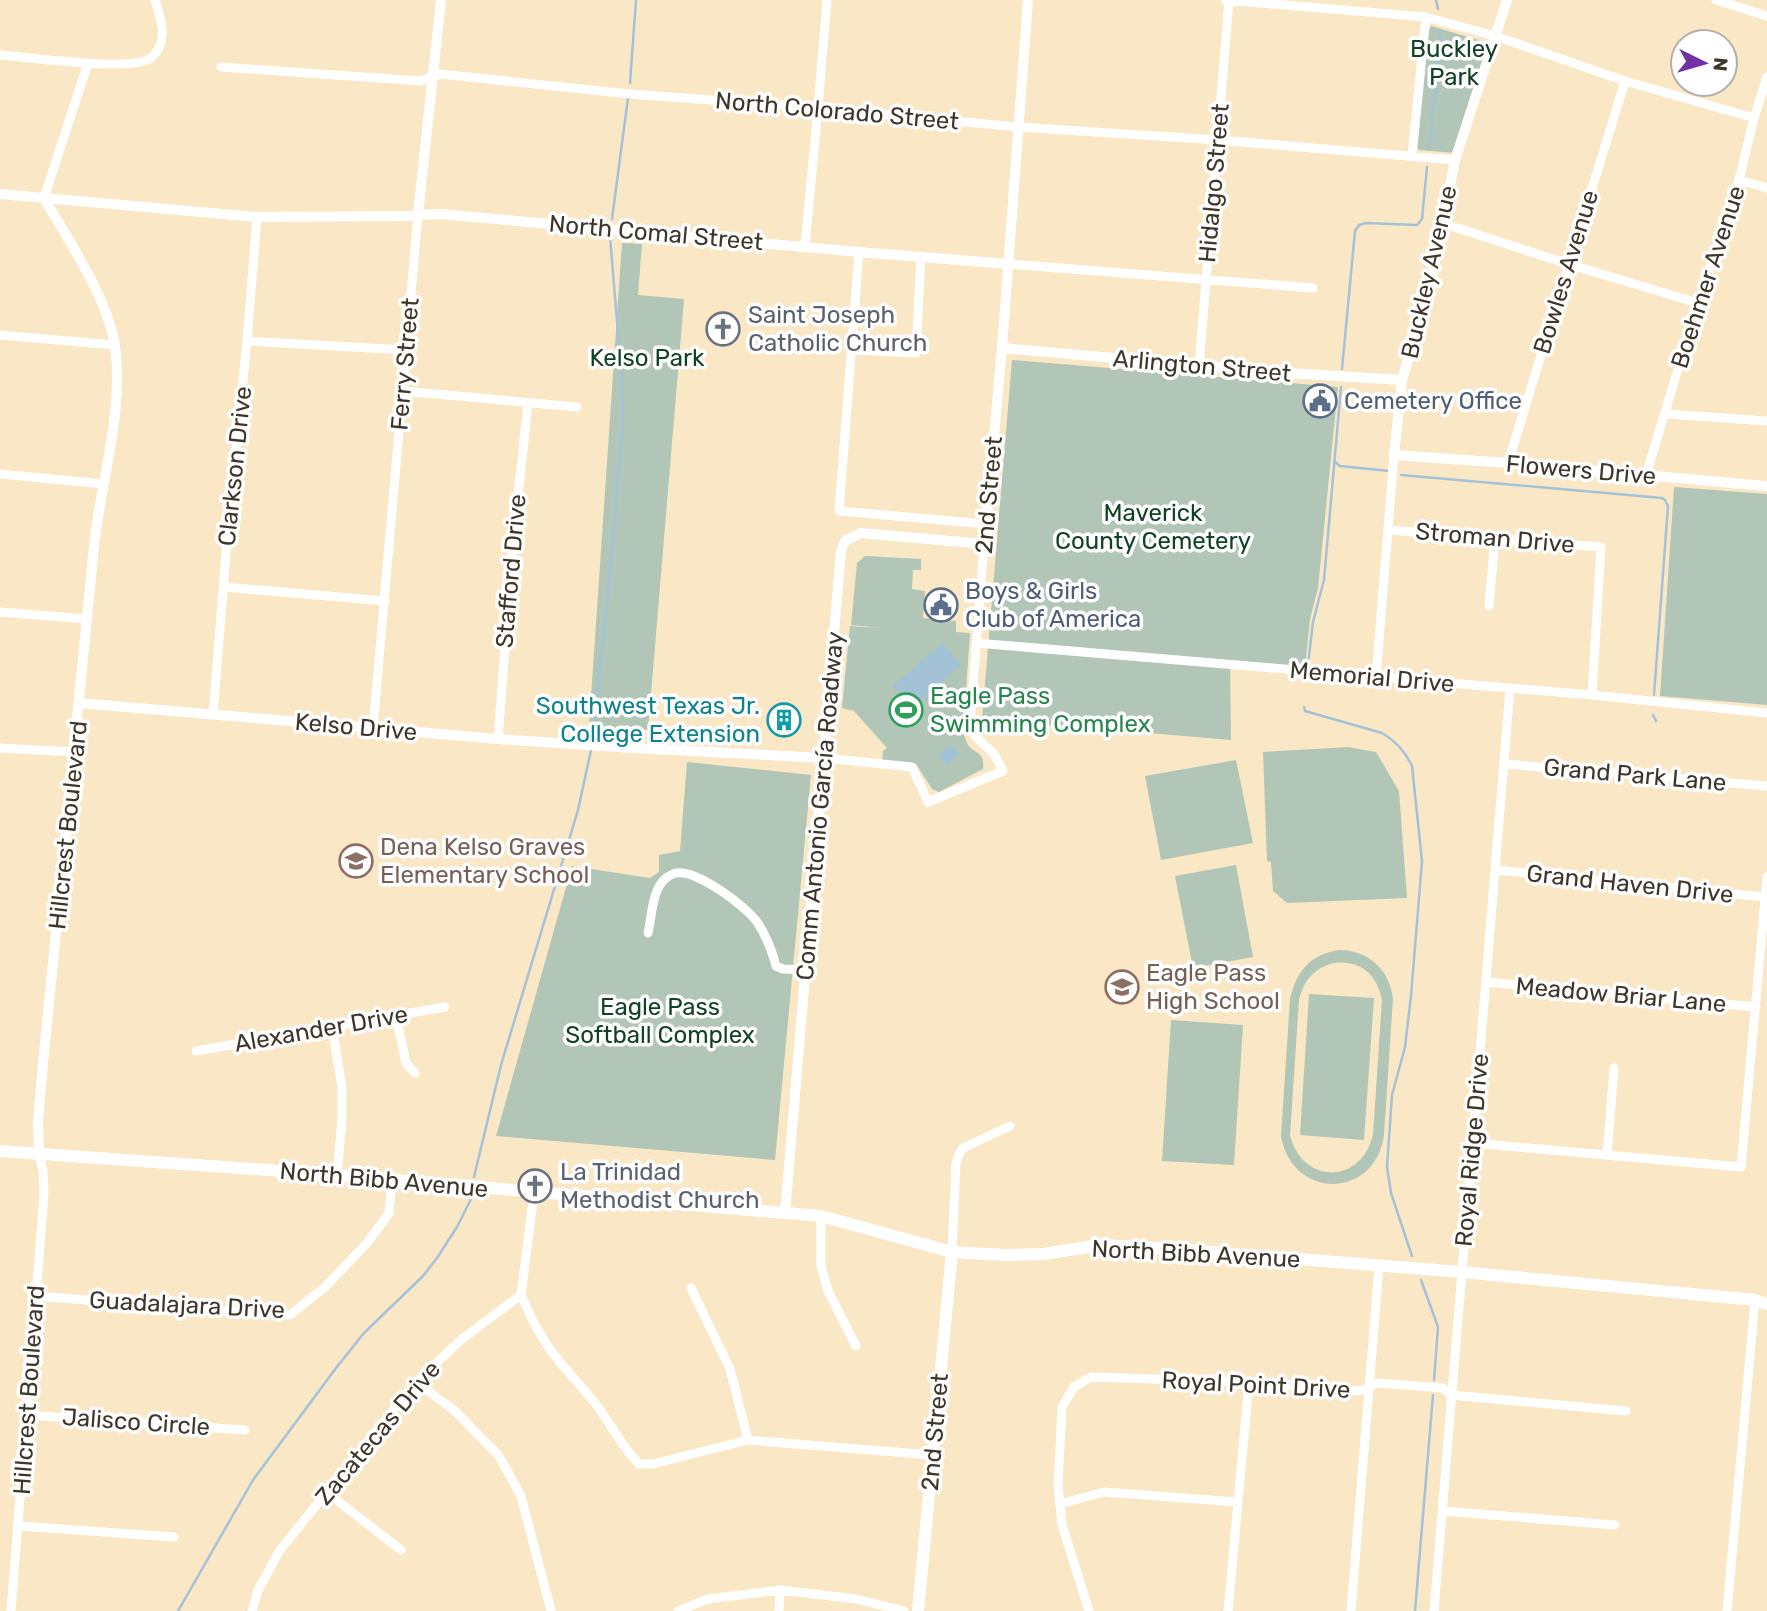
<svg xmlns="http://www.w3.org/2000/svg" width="1767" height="1611" viewBox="0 0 1767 1611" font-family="Rubik,sans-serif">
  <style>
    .green { fill: #b1c6b6; fill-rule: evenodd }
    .water { fill: #a4c2d7 }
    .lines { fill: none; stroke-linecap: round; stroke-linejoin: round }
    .stream { stroke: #a4c2d7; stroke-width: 2.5 }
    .minor { stroke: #fff; stroke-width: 9 }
    .tertiary { stroke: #fff; stroke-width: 10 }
    .secondary { stroke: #fff; stroke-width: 12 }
    .labels { text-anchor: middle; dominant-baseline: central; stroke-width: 7; stroke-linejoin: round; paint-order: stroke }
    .park-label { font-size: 24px; fill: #114225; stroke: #fff }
    .street-label { font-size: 24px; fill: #3e3729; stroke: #fff }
    .worship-label { font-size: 24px; fill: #5b616d; stroke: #fff; text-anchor: start }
    .service-label { font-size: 24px; fill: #4e5e75; stroke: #fff; text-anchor: start }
    .leisure-label { font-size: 24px; fill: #27864d; stroke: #fff; text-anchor: start }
    .culture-label { font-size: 24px; fill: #0d838f; stroke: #fff; text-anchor: end }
    .education-label { font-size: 24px; fill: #785e54; stroke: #fff; text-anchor: start }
  </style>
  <rect width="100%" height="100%" fill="#fae7c5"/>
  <path class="green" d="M 1431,26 L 1489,43 L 1455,153 L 1419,150 L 1417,147 L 1428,30 Z
    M 622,243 L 642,244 L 638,295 L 684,299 L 648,730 L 589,726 Z
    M 1012,360 L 1338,387 L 1318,588 L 1310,619 L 1305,667 L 1230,660 L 1231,740 L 982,719 Z
    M 1674,487 L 1767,494 L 1767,705 L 1660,696 Z
    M 865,556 L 921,559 L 921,570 L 913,570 L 912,589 L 925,591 L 923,618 L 956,621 L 956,632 L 970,633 L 963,734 C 964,734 967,744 968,745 C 976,755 985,751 983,769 L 939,792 L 932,789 L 916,764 L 882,761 L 883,751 L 887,748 L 854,711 L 842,708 L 850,626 L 882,628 L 851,625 L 857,563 Z
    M 1348,747 L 1376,752 L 1399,791 L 1407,898 L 1287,903 L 1273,891 L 1271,862 L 1267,861 L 1263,752 Z
    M 1236,760 L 1253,843 L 1161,860 L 1145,776 Z
    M 687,762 L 811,775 L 775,1160 L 496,1136 L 572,866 L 650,878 L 659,872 L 659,855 L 680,851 Z
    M 1236,865 L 1253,957 L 1193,968 L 1175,876 Z
    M 1339,950 C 1368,950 1389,969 1393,998 L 1384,1135 C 1375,1200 1292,1200 1281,1136 L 1290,999 C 1297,971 1309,955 1339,950 ZM 1334,963 C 1360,960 1377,974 1382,1000 L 1373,1134 C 1362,1185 1302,1185 1290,1135 L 1299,1000 C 1304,980 1314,968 1334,963 Z
    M 1309,994 L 1374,998 L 1364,1140 L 1300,1135 Z
    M 1171,1020 L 1243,1025 L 1234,1165 L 1162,1161 Z"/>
  <path class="water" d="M 942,643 L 961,665 L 913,708 L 893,686 Z
    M 951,746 L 959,754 L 947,765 L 938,756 Z"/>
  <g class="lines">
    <path class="stream" d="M 1436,0 L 1438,9
      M 630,83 L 636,0
      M 1429,148 L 1441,41 L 1440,31
      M 612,219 L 628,98
      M 1342,369 L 1355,231 L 1359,225 L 1366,223 L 1417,225 L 1422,219 L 1427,167
      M 1334,461 L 1340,466 L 1389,471
      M 1401,475 L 1662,498 L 1665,500 L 1668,506 L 1654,695
      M 1308,664 L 1313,622 L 1324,580 L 1341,387
      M 1304,707 L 1305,711 L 1382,733 C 1396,741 1405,751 1412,766 L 1422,861 L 1411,996 L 1405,1047 L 1392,1095 L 1387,1167 L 1391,1193 L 1412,1256
      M 1653,715 L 1656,721
      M 593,733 L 607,605 L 623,422 L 622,381 L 610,237
      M 474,1177 L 501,1065 L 578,810 L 591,750
      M 1421,1280 L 1438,1327 L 1434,1380
      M 178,1611 L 253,1480 L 336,1368 L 364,1333 L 423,1276 L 437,1258 L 457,1227 L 471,1199
      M 1415,1611 L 1433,1395"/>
    <path class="minor" d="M 1225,0 L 1426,17 L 1495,36 L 1625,81 L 1754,118
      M 1716,0 L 1767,16
      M 0,55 C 27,57 136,73 152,57 C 169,42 161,18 155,0
      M 221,67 L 420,81 L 440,74 L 630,94 L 818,108 L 1018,127 L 1218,140 L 1455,160
      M 1412,156 L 1426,17
      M 1739,180 L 1767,188
      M 44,198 L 88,63
      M 1442,223 L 1568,264 L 1698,303
      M 805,246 L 818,108 L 827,0
      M 859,252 L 839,511 L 987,524
      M 1008,264 L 1313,288
      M 0,335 L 115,345
      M 247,341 L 406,350
      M 852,350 L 916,353 L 921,256
      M 1199,366 L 1229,0
      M 403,391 L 577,407
      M 1666,414 L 1767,421
      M 1508,463 L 1625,81
      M 0,474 L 104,484
      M 1646,475 L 1698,303 L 1739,180 L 1754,118 L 1767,77
      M 1389,530 L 1601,547 L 1592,695
      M 224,587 L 385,601
      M 1489,606 L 1495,538
      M 0,612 L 87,619
      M 976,643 L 1592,695 L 1767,713
      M 1376,677 L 1394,455
      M 213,715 L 228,528 L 247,341 L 257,217
      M 373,728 L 418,214
      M 498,739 L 513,542 L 528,403
      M 0,748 L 74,752
      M 824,758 L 912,767 L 928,802 L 1003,771 L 994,754 L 975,736 L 970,727 L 984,544
      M 1504,764 L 1767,786
      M 1495,870 L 1765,897
      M 648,933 C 652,916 652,889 666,878 C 669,876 672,874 676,873 C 696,869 746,906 757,922 C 766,935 772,951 776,966 L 783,969 L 806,970
      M 1486,982 L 1756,1007
      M 396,1016 L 406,1063 L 415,1073
      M 332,1027 L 342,1087 L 342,1119 L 337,1175
      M 196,1051 L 445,1007
      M 1472,1143 L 1741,1167 L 1767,877
      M 1607,1155 L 1614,1068
      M 821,1216 L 821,1266 L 828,1291 L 856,1346
      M 952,1252 L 956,1163 L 960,1152 L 963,1148 L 1010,1126
      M 691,1288 L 730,1369 L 748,1440
      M 521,1295 C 530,1315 539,1335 552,1352 C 565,1370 581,1385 594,1402 C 611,1423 620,1445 639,1464 L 653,1464 L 748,1440 L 932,1455
      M 36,1296 L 234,1312 L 290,1315 L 325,1287 L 368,1242 L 389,1213 L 392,1180
      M 416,1382 L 455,1411 L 499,1456 L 521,1496 L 551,1611
      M 26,1415 L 245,1430
      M 326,1492 L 401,1550
      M 1060,1504 L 1104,1492 L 1237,1502
      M 1442,1511 L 1615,1525
      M 19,1526 L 174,1537
      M 11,1611 L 44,1195 L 43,1171 L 39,1154
      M 252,1611 L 258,1590 L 280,1550 L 416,1382 L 462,1339 L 521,1295 L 534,1193
      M 678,1611 L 708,1599 L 780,1590 L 856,1599 L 904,1611
      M 779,1611 L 780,1590
      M 1089,1611 L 1062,1525 L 1058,1485 L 1062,1407 L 1074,1387 L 1091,1377 L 1249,1382 L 1360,1391 L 1377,1383 L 1443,1388 L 1451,1395 L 1626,1411
      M 1228,1611 L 1249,1382
      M 1351,1611 L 1379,1266
      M 1434,1611 L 1510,688
      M 1727,1611 L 1755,1300"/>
    <path class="tertiary" d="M 1507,0 L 1455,160 L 1431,282 L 1402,380 L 1394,455 L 1508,463 L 1767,486
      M 0,194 L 257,217 L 408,216 L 440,214 L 859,252 L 1008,264
      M 418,214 L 441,0
      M 1002,348 L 1271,372 L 1402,380
      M 80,703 L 498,739 L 633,748 L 824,758
      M 39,1154 L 38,1122 L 42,1074 C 60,898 77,722 94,546 C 101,480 124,412 115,346 C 108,298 68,240 44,198
      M 785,1213 L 841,551 L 845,541 L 861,533 L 984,544 L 1002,348 L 1028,0"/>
    <path class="secondary" d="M 0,1151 L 337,1175 L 821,1216 L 952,1252 L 1005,1255 L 1044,1254 L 1100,1245 L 1159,1248 L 1462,1272 L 1755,1300 L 1767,1304
      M 918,1611 L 952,1252"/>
  </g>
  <defs>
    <symbol id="church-ring" viewBox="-11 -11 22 22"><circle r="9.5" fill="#fff" stroke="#6b7280" stroke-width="1.5"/><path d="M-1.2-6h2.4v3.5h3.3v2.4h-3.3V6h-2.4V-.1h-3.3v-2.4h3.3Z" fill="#6b7280"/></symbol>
    <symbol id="civic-ring" viewBox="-11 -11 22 22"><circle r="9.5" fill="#fff" stroke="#5c6f8a" stroke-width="1.5"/><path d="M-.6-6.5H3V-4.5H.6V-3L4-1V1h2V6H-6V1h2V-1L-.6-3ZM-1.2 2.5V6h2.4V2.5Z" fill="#5c6f8a"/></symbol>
    <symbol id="stadium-ring" viewBox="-11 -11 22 22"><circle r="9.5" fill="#fff" stroke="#2e9e5b" stroke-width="1.5"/><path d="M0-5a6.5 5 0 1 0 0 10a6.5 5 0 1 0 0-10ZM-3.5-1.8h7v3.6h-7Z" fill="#2e9e5b"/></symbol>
    <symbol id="building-ring" viewBox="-11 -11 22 22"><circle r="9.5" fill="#fff" stroke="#0f9aa8" stroke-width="1.5"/><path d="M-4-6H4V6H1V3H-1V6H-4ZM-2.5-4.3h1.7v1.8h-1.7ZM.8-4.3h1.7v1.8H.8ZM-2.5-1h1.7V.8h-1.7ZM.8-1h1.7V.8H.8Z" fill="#0f9aa8"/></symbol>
    <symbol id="school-ring" viewBox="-11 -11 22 22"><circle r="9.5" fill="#fff" stroke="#8d6e63" stroke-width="1.5"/><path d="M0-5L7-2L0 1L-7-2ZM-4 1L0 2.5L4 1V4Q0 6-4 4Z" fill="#8d6e63"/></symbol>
  </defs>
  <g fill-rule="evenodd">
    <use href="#church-ring" x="704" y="310" width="38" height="38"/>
    <use href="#civic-ring" x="1301" y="382" width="38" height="38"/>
    <use href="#civic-ring" x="922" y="586" width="38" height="38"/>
    <use href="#stadium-ring" x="887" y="691" width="38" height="38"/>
    <use href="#building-ring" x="765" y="701" width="38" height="38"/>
    <use href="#school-ring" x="337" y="842" width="38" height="38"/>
    <use href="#school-ring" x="1103" y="968" width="38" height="38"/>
    <use href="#church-ring" x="516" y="1167" width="38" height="38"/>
  </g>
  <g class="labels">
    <g class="park-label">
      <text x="1454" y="49">Buckley<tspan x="1454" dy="28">Park</tspan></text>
      <text x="647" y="358">Kelso Park</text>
      <text x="1153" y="513">Maverick<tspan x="1153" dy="28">County Cemetery</tspan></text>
      <text x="660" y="1007">Eagle Pass<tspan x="660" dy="28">Softball Complex</tspan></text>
    </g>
    <g class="street-label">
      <text transform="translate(837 111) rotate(5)">North Colorado Street</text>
      <text transform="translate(1214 183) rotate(-85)">Hidalgo Street</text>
      <text transform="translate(656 233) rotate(5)">North Comal Street</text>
      <text transform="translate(1429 272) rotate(-77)">Buckley Avenue</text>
      <text transform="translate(1566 272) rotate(-73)">Bowles Avenue</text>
      <text transform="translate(1708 277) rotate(-72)">Boehmer Avenue</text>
      <text transform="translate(405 364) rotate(-85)">Ferry Street</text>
      <text transform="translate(1202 366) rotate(5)">Arlington Street</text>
      <text transform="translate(235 466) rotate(-84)">Clarkson Drive</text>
      <text transform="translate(1581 470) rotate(5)">Flowers Drive</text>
      <text transform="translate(989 495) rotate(-85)">2nd Street</text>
      <text transform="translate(1495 538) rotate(5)">Stroman Drive</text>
      <text transform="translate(511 571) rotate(-85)">Stafford Drive</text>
      <text transform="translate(1372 677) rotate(5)">Memorial Drive</text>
      <text transform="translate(356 727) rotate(5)">Kelso Drive</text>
      <text transform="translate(1635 775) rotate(5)">Grand Park Lane</text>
      <text transform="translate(820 806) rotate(-85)">Comm Antonio García Roadway</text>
      <text transform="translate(68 825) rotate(-84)">Hillcrest Boulevard</text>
      <text transform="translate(1630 884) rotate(6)">Grand Haven Drive</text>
      <text transform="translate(1621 995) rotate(5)">Meadow Briar Lane</text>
      <text transform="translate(321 1029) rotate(-10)">Alexander Drive</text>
      <text transform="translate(1472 1150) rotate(-85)">Royal Ridge Drive</text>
      <text transform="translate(384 1180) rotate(5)">North Bibb Avenue</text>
      <text transform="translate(1196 1254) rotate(3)">North Bibb Avenue</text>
      <text transform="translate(187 1305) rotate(3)">Guadalajara Drive</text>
      <text transform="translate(1256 1385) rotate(3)">Royal Point Drive</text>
      <text transform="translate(29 1390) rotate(-86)">Hillcrest Boulevard</text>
      <text transform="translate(136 1422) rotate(4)">Jalisco Circle</text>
      <text transform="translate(935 1432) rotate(-85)">2nd Street</text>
      <text transform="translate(378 1433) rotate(-50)">Zacatecas Drive</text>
    </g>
    <g class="worship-label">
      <text x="748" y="315">Saint Joseph<tspan x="748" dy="28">Catholic Church</tspan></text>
      <text x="560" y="1172">La Trinidad<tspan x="560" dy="28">Methodist Church</tspan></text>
    </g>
    <g class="service-label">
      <text x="1344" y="401">Cemetery Office</text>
      <text x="965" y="591">Boys &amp; Girls<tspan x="965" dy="28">Club of America</tspan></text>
    </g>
    <g class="leisure-label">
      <text x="930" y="696">Eagle Pass<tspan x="930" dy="28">Swimming Complex</tspan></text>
    </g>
    <g class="culture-label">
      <text x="760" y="706">Southwest Texas Jr.<tspan x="760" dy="28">College Extension</tspan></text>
    </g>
    <g class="education-label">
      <text x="380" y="847">Dena Kelso Graves<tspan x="380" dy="28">Elementary School</tspan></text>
      <text x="1146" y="973">Eagle Pass<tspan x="1146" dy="28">High School</tspan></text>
    </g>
  </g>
  <g transform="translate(1704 63) rotate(95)"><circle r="33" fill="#ffffff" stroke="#b2afa9" stroke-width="2"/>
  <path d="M0-5L12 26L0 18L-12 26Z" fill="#7130a5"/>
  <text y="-10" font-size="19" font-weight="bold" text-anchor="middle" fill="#3e3729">N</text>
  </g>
</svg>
